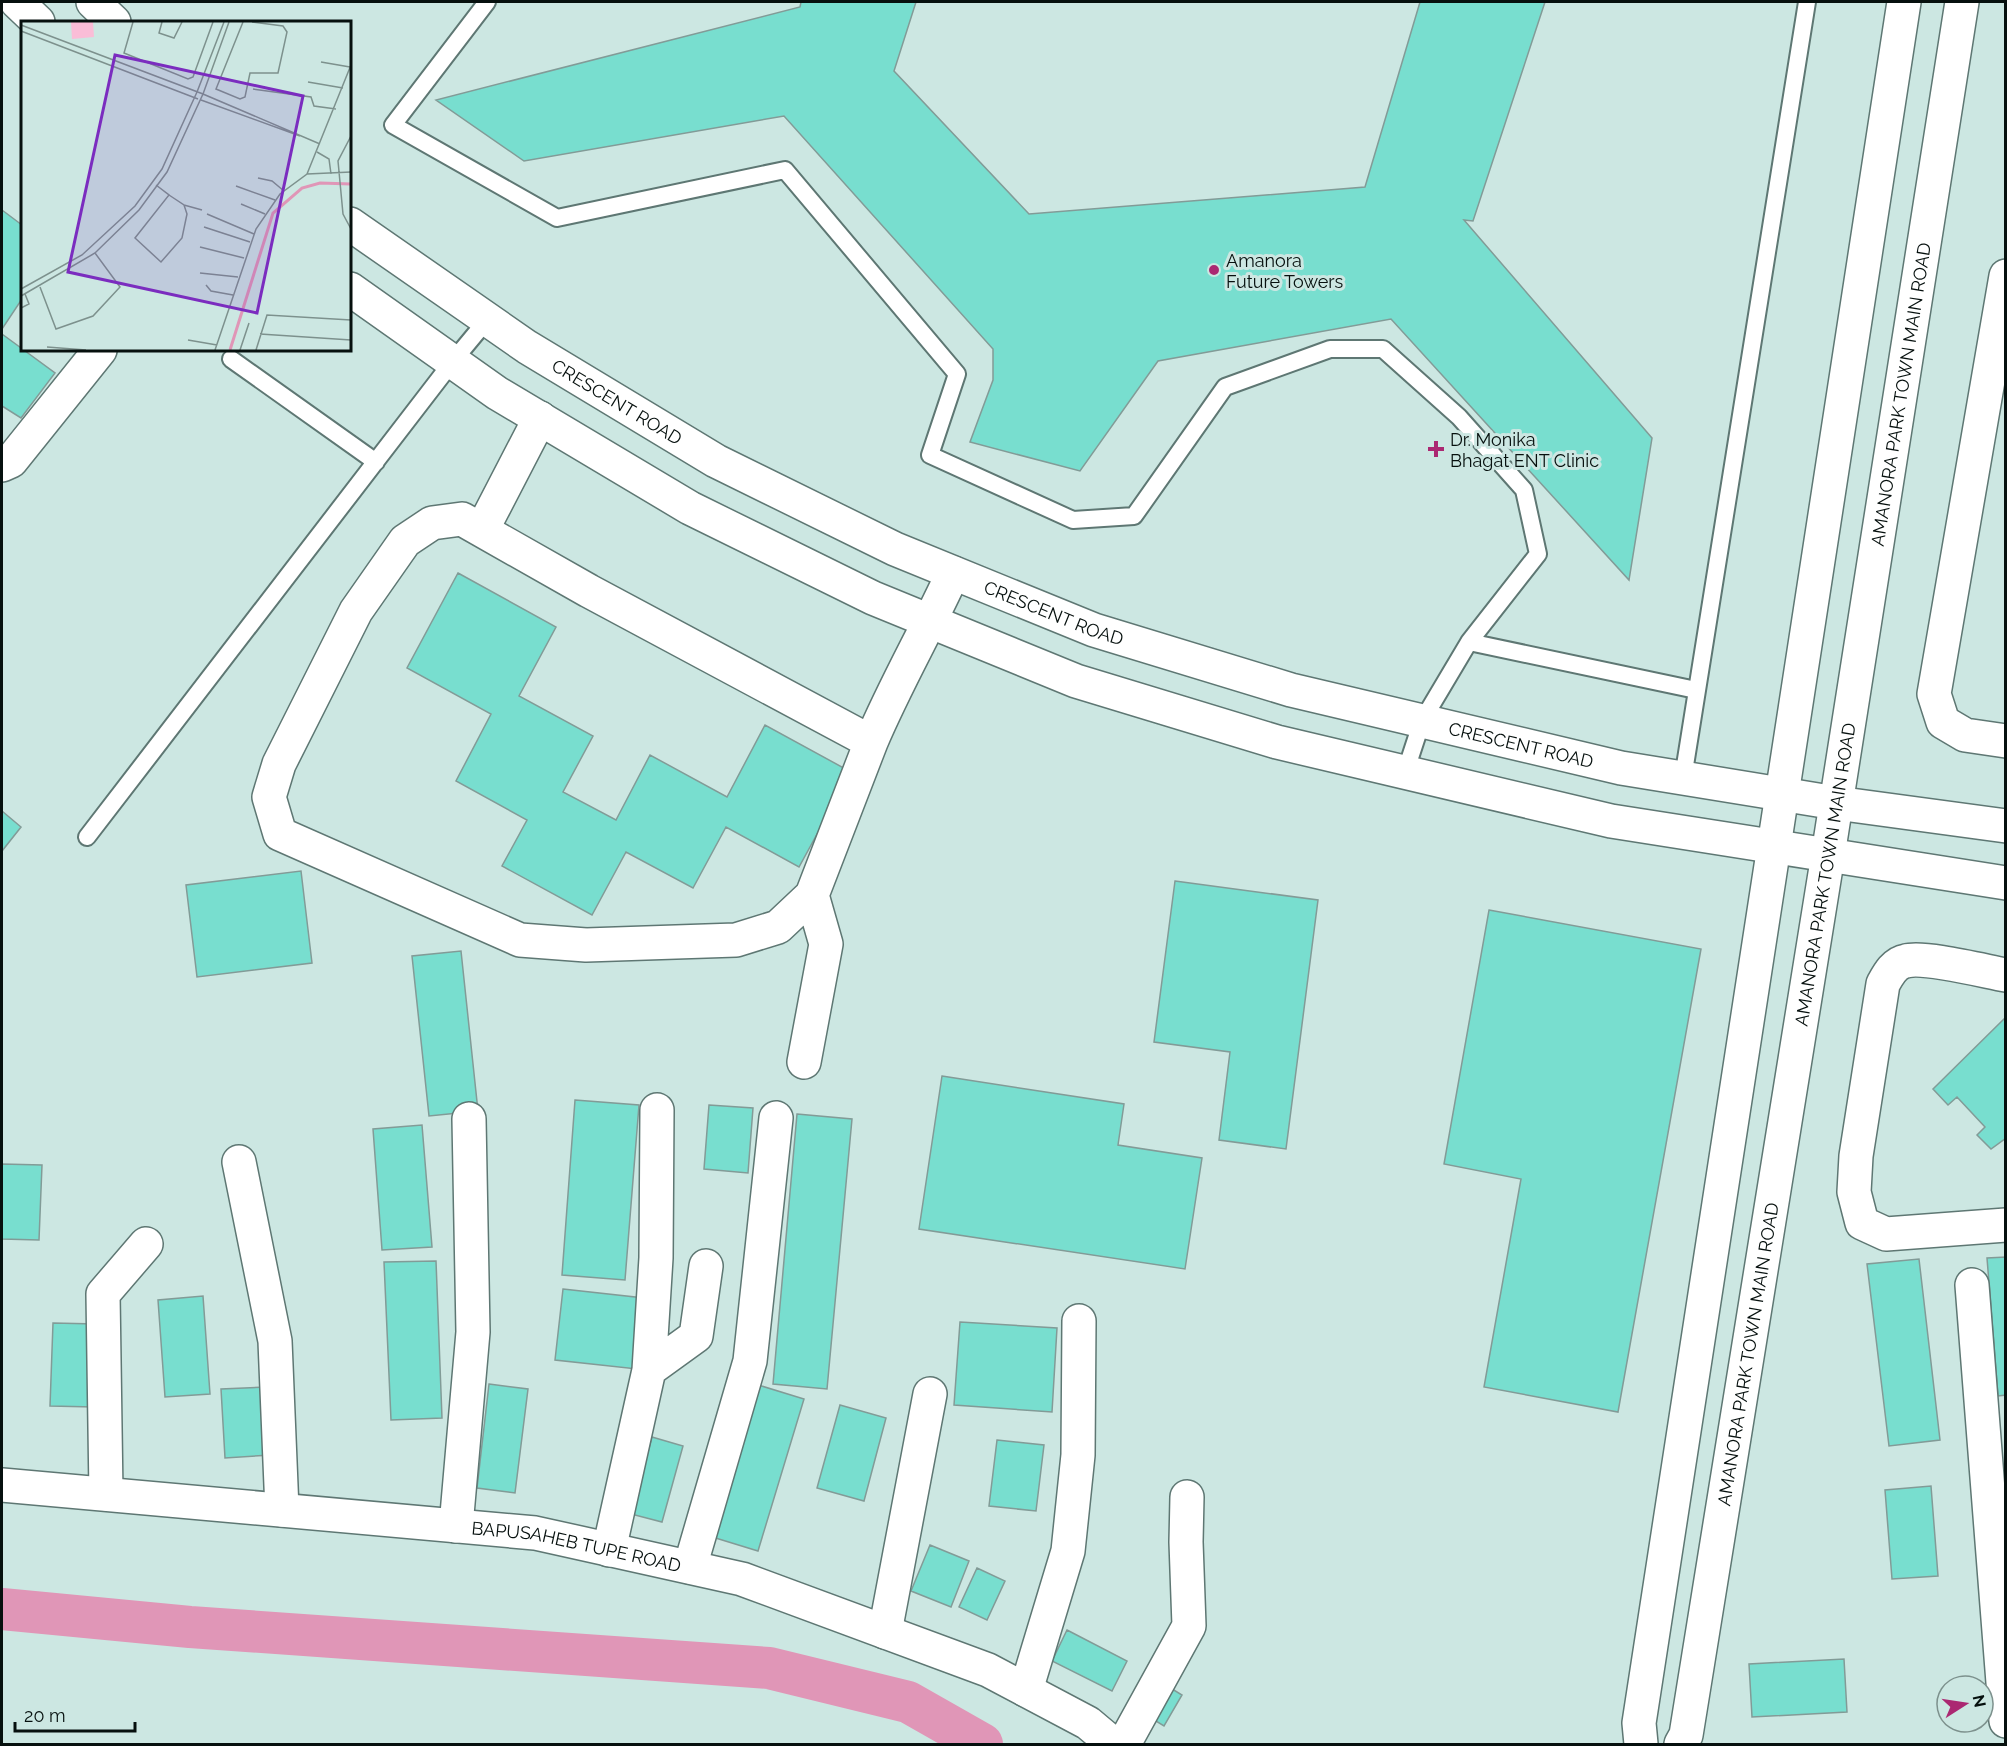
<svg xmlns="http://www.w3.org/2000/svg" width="2007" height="1746" viewBox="0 0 2007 1746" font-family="Raleway,sans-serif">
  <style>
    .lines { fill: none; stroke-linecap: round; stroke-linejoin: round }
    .canal { stroke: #e096b7; stroke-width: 42 }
    .building { fill: #78decf; stroke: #829b97; stroke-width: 1.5 }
    .lane-casing { stroke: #5e7773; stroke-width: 20 }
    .street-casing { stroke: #5e7773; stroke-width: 36 }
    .secondary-casing { stroke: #5e7773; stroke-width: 36 }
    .lane { stroke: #fff; stroke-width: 16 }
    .street { stroke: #fff; stroke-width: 33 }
    .secondary { stroke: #fff; stroke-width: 33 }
    .poi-dot { fill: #ab2872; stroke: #cce7e2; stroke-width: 2 }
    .labels { text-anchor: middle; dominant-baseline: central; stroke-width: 6; stroke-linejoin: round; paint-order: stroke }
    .poi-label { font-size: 18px; fill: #06100e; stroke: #cce7e2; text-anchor: start }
    .street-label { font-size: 18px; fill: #06100e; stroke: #cce7e2 }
    .inset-river { fill: none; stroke: #e096b7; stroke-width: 3 }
    .inset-road { fill: none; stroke: #7d918d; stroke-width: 1.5 }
    .view { fill: #7b2cbf; fill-opacity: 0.15; stroke: #7b2cbf; stroke-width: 3 }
    .inset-edge { fill: none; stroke: #06100e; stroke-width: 3 }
  </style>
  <rect width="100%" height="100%" fill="#cce7e2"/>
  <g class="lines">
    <path class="canal" d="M 2,1609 L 190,1627 L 769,1668 L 908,1702 L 982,1744"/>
  </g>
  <path class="building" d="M 801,2 L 916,2 L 894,71 L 1029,214 L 1365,187 L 1420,2 L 1545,2 L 1473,221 L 1464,220 L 1652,438 L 1629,580 L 1391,319 L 1158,361 L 1080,471 L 970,442 L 993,380 L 993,349 L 784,116 L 524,161 L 436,100 L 800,7 Z
    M 2,210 L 22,225 L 22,299 L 2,329 Z
    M 2,334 L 55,373 L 21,418 L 2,406 Z
    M 458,573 L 556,627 L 519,696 L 593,736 L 563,792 L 616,820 L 650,755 L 727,797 L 765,725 L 851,772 L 799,867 L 726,827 L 693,888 L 626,852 L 592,915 L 502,866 L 527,820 L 456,781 L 491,714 L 407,668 Z
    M 2,811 L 21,827 L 2,851 Z
    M 301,871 L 312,963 L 197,977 L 186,885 Z
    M 1175,881 L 1318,900 L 1286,1149 L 1219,1140 L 1230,1052 L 1154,1042 Z
    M 1489,910 L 1701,949 L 1618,1412 L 1484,1387 L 1521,1179 L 1444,1164 Z
    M 461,951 L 478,1111 L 429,1116 L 412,956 Z
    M 2006,1017 L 2006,1138 L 1991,1149 L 1977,1135 L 1985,1127 L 1957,1097 L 1948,1105 L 1933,1089 Z
    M 942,1076 L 1124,1104 L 1118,1145 L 1202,1158 L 1185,1269 L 919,1229 Z
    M 575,1100 L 639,1105 L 625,1280 L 562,1275 Z
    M 709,1105 L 753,1108 L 748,1173 L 704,1169 Z
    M 797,1114 L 852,1119 L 827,1389 L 773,1384 Z
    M 422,1125 L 432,1247 L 382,1250 L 373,1129 Z
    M 2,1164 L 42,1165 L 39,1240 L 2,1239 Z
    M 2006,1257 L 2006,1395 L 1998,1396 L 1987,1258 Z
    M 1919,1259 L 1940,1440 L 1889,1446 L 1867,1264 Z
    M 436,1261 L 442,1418 L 391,1420 L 384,1262 Z
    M 563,1289 L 644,1298 L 637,1369 L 555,1360 Z
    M 203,1296 L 210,1394 L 165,1397 L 158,1300 Z
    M 960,1322 L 1057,1328 L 1052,1412 L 954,1405 Z
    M 53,1323 L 96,1324 L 94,1407 L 50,1406 Z
    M 489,1384 L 528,1389 L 515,1493 L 477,1488 Z
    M 755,1384 L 804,1399 L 758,1551 L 709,1536 Z
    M 267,1387 L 271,1455 L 225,1458 L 221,1389 Z
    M 840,1405 L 886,1418 L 864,1501 L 817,1488 Z
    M 652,1437 L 683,1446 L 662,1522 L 631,1514 Z
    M 997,1440 L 1044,1445 L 1036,1511 L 989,1506 Z
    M 1931,1486 L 1938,1576 L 1892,1579 L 1885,1490 Z
    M 930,1545 L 969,1561 L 951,1607 L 911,1591 Z
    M 977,1568 L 1005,1581 L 987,1620 L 959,1607 Z
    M 1067,1630 L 1127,1661 L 1112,1691 L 1052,1661 Z
    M 1844,1659 L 1847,1712 L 1752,1717 L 1749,1664 Z
    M 1164,1684 L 1182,1695 L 1164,1726 L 1146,1715 Z"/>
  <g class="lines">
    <defs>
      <path id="lane" d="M 487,2 L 393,125 L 557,218 L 785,170 L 957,374 L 930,455 L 1073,520 L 1134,516 L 1225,387 L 1330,349 L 1383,349 L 1459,417 L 1524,490 L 1538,554 L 1469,642 L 1422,721 L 1405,773
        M 231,359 L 376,462
        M 1469,642 L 1696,690
        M 1683,778 L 1807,2
        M 87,837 L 453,361 L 487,320"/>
      <path id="street" d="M 2006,276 L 1934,694 L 1943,722 L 1965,735 L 2006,741
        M 2,465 L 11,461 L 100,350
        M 482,530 L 540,418
        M 871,742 L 812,895 L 778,927 L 736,940 L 586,945 L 520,940 L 280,834 L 269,797 L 279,764 L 356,611 L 405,541 L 432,523 L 462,519 L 589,591 L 871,742 C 895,685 927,630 953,573
        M 1836,803 L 2006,826
        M 1828,855 L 2006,883
        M 2006,975 C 1984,971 1924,956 1906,961 C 1894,963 1888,975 1883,984 L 1856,1156 L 1854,1192 L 1862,1223 L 1886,1234 L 2006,1225
        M 804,1062 L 826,944 L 812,895
        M 239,1162 L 275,1341 L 282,1510
        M 1972,1285 L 2006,1721
        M 649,1370 L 696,1336 L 706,1266
        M 106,1494 L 103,1294 L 146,1244
        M 456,1526 L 473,1332 L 469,1119
        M 609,1550 L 649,1370 L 656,1258 L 657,1110
        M 690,1567 L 750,1361 L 776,1118
        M 885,1632 L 930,1394
        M 1026,1690 L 1068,1551 L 1078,1455 L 1079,1321
        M 1124,1744 L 1189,1626 L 1186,1542 L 1187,1497"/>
      <g id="secondary">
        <path d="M 17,2 L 38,22"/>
        <path d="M 93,2 L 114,22"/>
        <path id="s1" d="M 350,224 L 527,347 L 716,461 L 895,549 L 1094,630 L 1291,690 L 1621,768 L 1836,803"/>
        <path d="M 350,289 L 497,393 L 690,508 L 873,598 L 1076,681 L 1277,742 L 1611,821 L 1828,855"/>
        <path id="s2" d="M 2,1485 L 535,1533 L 742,1579 L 988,1670 L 1088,1723 L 1113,1744"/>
        <path d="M 1641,1744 L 1639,1723 L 1904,2"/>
        <path id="s3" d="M 1681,1744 L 1686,1735 L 1828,855 L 1962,2"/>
      </g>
    </defs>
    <use href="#lane" class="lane-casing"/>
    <use href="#street" class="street-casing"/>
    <use href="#secondary" class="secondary-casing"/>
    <use href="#lane" class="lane"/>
    <use href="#street" class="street"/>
    <use href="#secondary" class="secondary"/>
  </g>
  <g class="poi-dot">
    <circle cx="1214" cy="270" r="6"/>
    <path d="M1433 440h6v6h6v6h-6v6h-6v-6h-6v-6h6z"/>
  </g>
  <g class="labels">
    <g class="poi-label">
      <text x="1226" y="260">Amanora<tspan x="1226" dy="21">Future Towers</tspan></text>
      <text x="1450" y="439">Dr. Monika<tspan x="1450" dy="21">Bhagat ENT Clinic</tspan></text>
    </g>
    <g class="street-label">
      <text stroke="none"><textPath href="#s3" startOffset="1368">AMANORA PARK TOWN MAIN ROAD</textPath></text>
      <text stroke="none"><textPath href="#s1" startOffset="321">CRESCENT ROAD</textPath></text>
      <text stroke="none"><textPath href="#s1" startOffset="807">CRESCENT ROAD</textPath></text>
      <text stroke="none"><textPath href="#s1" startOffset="1293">CRESCENT ROAD</textPath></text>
      <text stroke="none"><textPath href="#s3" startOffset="882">AMANORA PARK TOWN MAIN ROAD</textPath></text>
      <text stroke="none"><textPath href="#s3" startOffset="396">AMANORA PARK TOWN MAIN ROAD</textPath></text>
      <text stroke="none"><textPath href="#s2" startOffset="578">BAPUSAHEB TUPE ROAD</textPath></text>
    </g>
  </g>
  <g transform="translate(21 21)">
    <rect width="330" height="330" fill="#cce7e2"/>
    <path d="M 50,1 L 72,1 L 73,16 L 51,18 Z" fill="#fabdd7"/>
    <path class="inset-river" d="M 209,329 L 252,192 L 281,167 L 299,162 L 330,163"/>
    <path class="inset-road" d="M 112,1 L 103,32 L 167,58 L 172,56 L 192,1M 141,1 L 138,12 L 153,17 L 161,1M 208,1 L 182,73 L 299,123M 222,1 L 195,68 L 219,78 L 224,76 L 229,52 L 257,52 L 266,11 L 262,5 L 231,1M 0,4 L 182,73 L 146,151 L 118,189 L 74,232 L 0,275M 0,10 L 177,78M 300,41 L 329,46M 287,61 L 322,67M 232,68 L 290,76 L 293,85 L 315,88M 176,71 L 203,1M 180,79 L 279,115M 330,115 L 317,140 L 322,193 L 330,208M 296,131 L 308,138 L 310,153M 286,153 L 330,151M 237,157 L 251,160 L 263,170M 135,164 L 148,174 L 114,217 L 140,241 L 161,217 L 166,193 L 163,184 L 148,174M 215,165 L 254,179M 220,183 L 244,193M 163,184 L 181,189M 186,193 L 233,213M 183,206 L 229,221M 179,226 L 223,237M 179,252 L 217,256M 185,264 L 190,270 L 212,274M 19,266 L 35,308 L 72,295 L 99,266 L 74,232M 0,268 L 61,234 L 114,185 L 141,148 L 176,71M 0,287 L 8,283 L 4,273M 239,313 L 330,319M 167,319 L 196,324M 26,326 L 65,329M 194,329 L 235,208 L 259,173 L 286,153 L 330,44M 219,329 L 228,302M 235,329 L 246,294 L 330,299"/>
    <path class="view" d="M 94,34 L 282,75 L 236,292 L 47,251 Z"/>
    <rect width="330" height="330" class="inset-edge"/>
  </g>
  <rect width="2007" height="1746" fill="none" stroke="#06100e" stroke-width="6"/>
  <g transform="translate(1965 1704) rotate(78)"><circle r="28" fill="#cce7e2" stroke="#7d918d" stroke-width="1.5"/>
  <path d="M0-4.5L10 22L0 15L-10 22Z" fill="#ab2872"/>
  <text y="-9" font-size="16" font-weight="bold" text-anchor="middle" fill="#06100e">N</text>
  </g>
  <path d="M15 1722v9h120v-9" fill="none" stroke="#06100e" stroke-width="3"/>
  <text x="24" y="1722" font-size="18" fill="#06100e" stroke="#cce7e2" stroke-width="4.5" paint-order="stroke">20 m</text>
</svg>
